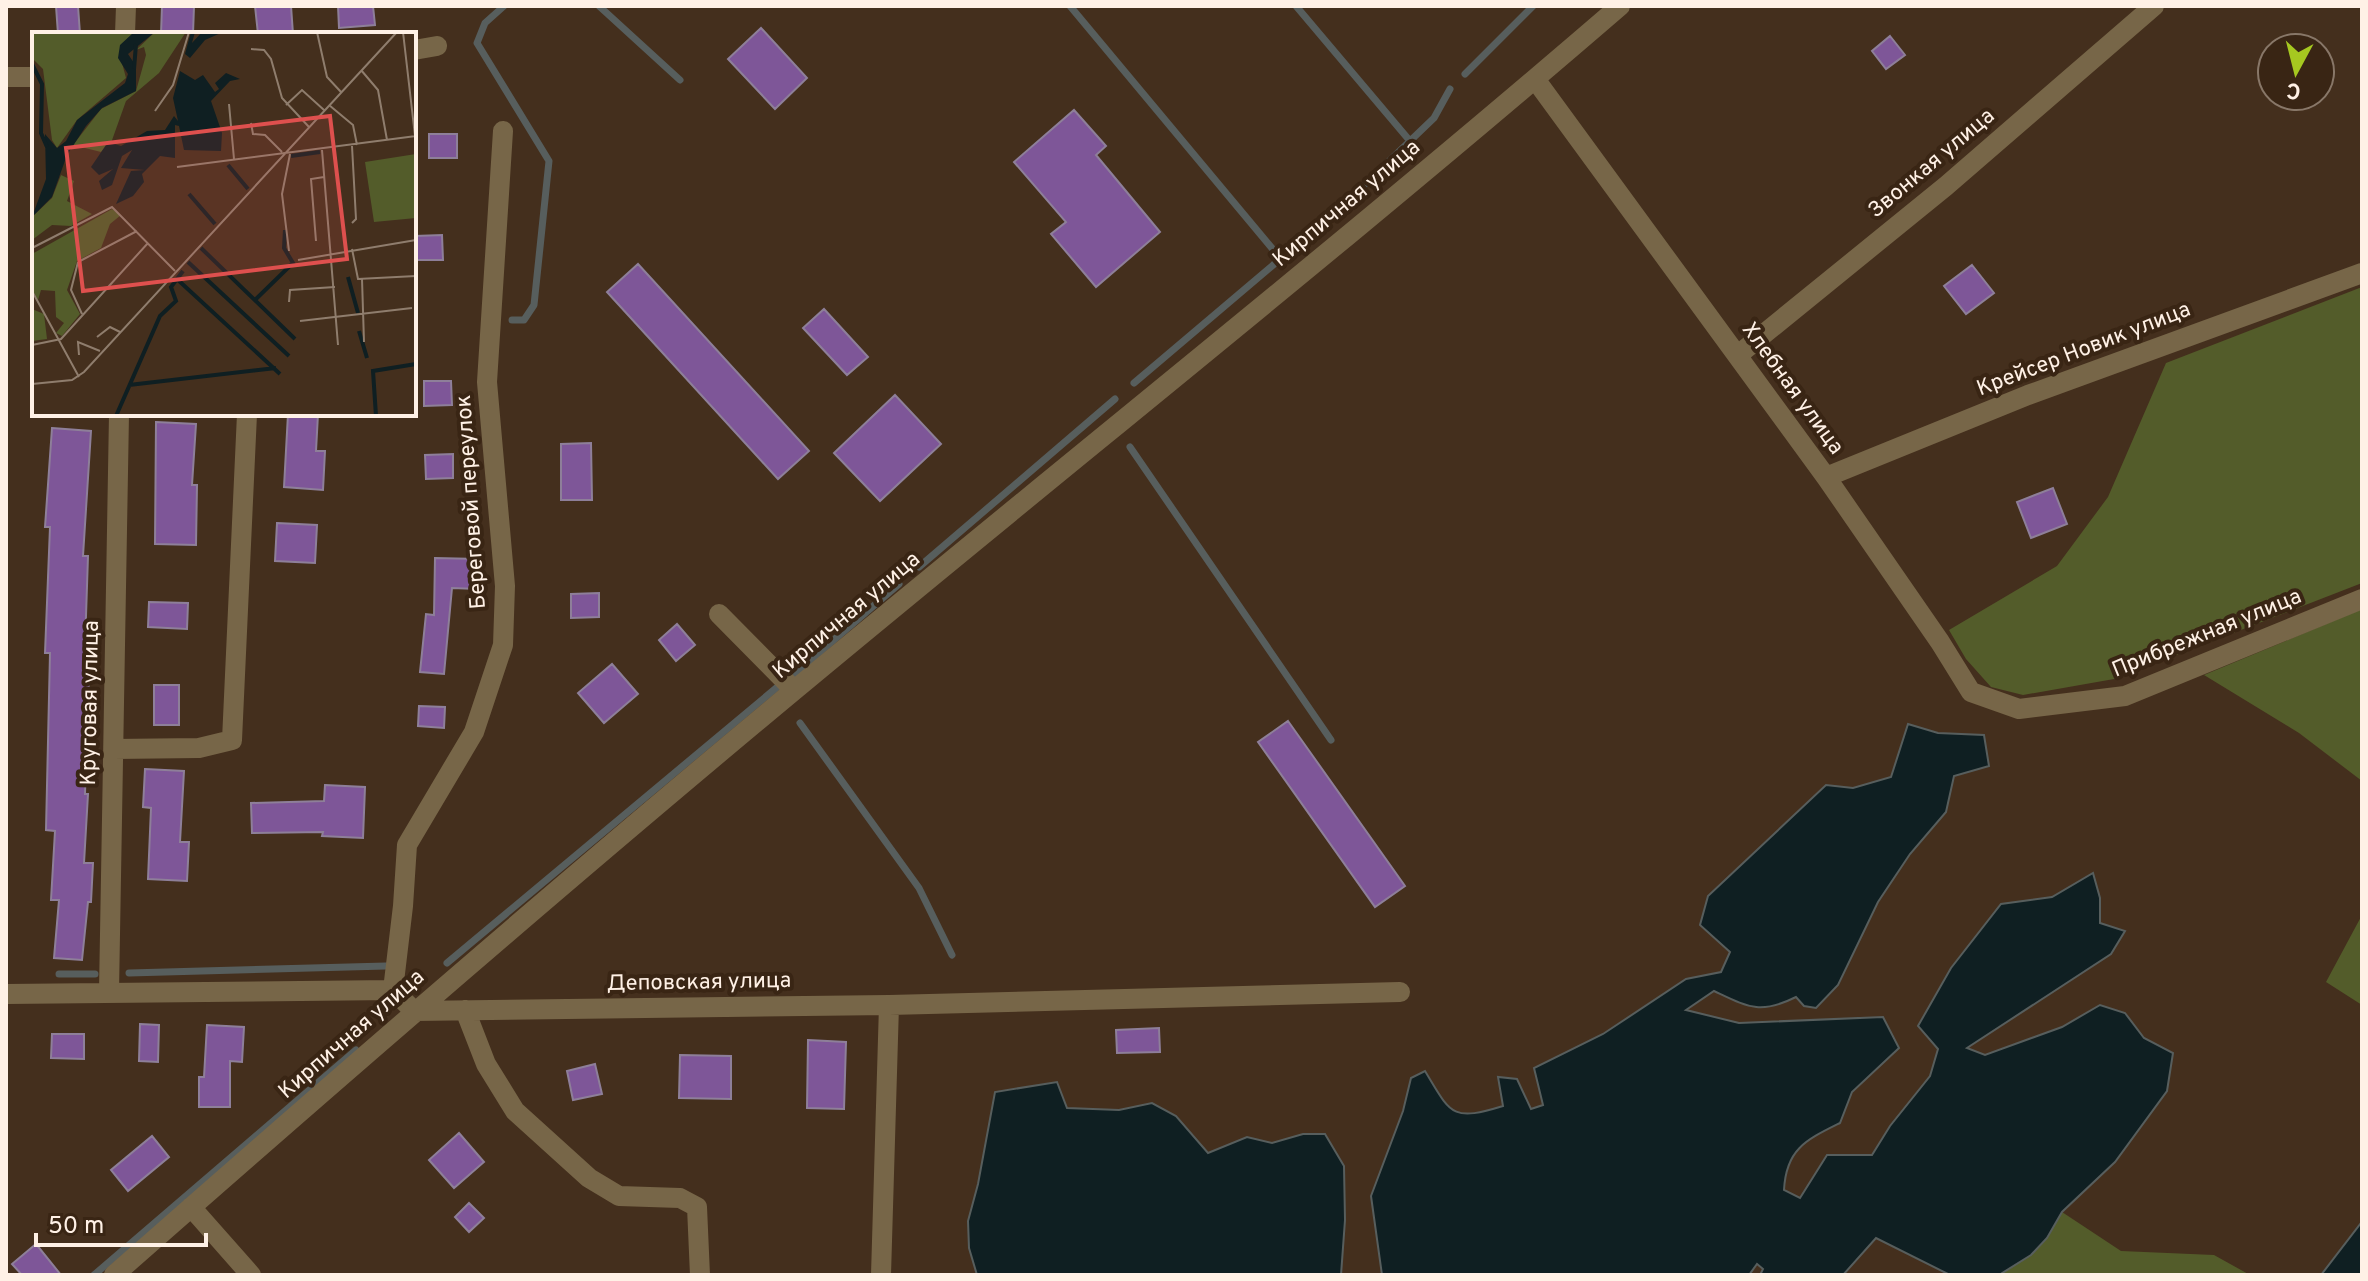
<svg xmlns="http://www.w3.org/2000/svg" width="2368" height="1281" viewBox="0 0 2368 1281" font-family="Overpass,sans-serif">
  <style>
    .green { fill: #535c2a }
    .water { fill: #0f1f22; stroke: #575e5d; stroke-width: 2 }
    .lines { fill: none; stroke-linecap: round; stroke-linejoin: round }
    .stream { stroke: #575e5d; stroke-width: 7 }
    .building { fill: #7e5698; stroke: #8e7f99; stroke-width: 2 }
    .minor { stroke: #776648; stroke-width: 20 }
    .labels { text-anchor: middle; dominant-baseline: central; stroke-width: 8; stroke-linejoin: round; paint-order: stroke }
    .street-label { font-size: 22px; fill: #fff1e6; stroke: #392514 }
    .inset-river { fill: none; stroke: #0f1f22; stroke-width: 4 }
    .inset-road { fill: none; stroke: #8f7d6d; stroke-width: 2 }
    .view { fill: #de504e; fill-opacity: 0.15; stroke: #de504e; stroke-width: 4 }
    .inset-edge { fill: none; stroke: #fff1e6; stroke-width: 4 }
  </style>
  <rect width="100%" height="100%" fill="#442f1d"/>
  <path class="green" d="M 2362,287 L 2362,583 L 2114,679 L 2023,695 L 1991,687 L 1966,659 L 1949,630 L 2057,566 L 2108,497 L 2166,363 Z
    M 2362,609 L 2362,781 L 2299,733 L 2204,675 Z
    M 2362,915 L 2362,1005 L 2326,982 Z
    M 2062,1212 L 2121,1251 L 2214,1255 L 2250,1275 L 1999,1275 L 2031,1255 L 2047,1238 Z"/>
  <path class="water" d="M 1908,724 L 1938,733 L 1984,735 L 1989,766 L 1954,776 L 1946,812 L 1910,854 L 1878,902 L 1838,985 L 1816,1008 L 1804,1006 L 1796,997 C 1760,1015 1748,1007 1714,991 L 1686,1010 L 1739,1023 L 1883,1017 L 1899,1048 L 1852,1092 L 1840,1123 C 1806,1140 1786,1149 1784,1190 L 1800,1198 L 1827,1155 L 1872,1155 L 1890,1126 L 1930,1076 L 1938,1049 L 1918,1026 L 1951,968 L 2001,904 L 2052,897 L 2093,873 L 2100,898 L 2100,923 L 2125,931 L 2111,954 L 1967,1048 L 1985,1055 L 2062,1027 L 2100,1005 L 2125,1013 L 2144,1038 L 2173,1053 L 2167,1091 L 2115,1162 L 2062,1212 L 2047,1238 L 2031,1255 L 1999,1275 L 1950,1275 L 1876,1238 L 1843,1275 L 1760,1275 L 1763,1269 L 1757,1264 L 1749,1275 L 1382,1275 L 1371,1196 L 1403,1111 L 1411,1078 L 1425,1071 C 1451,1114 1451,1122 1503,1106 L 1498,1077 L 1517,1079 L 1531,1109 L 1543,1105 L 1534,1068 L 1603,1034 L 1686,979 L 1721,972 L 1730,952 L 1700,925 L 1708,896 L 1826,785 L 1853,788 L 1891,777 Z
    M 1057,1082 L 1067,1108 L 1119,1110 L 1152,1103 L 1176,1116 L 1208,1153 L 1247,1137 L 1272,1143 L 1303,1134 L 1325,1134 L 1344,1166 L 1345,1220 L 1341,1275 L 977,1275 L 969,1248 L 968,1221 L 978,1184 L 995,1092 Z
    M 2362,1222 L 2362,1275 L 2321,1275 L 2361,1223 Z"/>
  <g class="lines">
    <path class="stream" d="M 504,6 L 485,23 L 477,43 L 549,161 L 534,305 L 524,320 L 512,320
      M 599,6 L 680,80
      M 1070,6 L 1281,259
      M 1296,6 L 1410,141
      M 1465,74 L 1533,6
      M 1134,383 L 1338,210 L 1434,118 L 1450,89
      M 1130,447 L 1331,740
      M 919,567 L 1115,399
      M 793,675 L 899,584
      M 800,723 L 919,888 L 952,955
      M 447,963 L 781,684
      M 129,973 L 386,966
      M 59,974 L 95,974
      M 94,1275 L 356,1050"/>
  </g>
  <path class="building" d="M 56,6 L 78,6 L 80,34 L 58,34 Z
    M 162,6 L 194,6 L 193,34 L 161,34 Z
    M 255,6 L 291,6 L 293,34 L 258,34 Z
    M 338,6 L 373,6 L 375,25 L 339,28 Z
    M 761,28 L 807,78 L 775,109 L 728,59 Z
    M 1890,36 L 1905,55 L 1886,69 L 1872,51 Z
    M 1074,110 L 1106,146 L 1096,155 L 1160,232 L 1096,287 L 1051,234 L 1066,222 L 1014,162 Z
    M 429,134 L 457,134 L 457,158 L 429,158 Z
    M 442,235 L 443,260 L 415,260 L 415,236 Z
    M 638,264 L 809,451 L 778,479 L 607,292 Z
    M 1972,265 L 1994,293 L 1966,314 L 1944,286 Z
    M 824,309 L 868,357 L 847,375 L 803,328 Z
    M 424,381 L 451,381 L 452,405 L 424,406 Z
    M 895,395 L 941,444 L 880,501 L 834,453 Z
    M 288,414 L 318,414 L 316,451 L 325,451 L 323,490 L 284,487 Z
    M 156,422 L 196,424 L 192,485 L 197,485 L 196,545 L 155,544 Z
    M 52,428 L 91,431 L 83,556 L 88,556 L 84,676 L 89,677 L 85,794 L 88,794 L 84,863 L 93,863 L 91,902 L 88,902 L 82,960 L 54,958 L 59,900 L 51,900 L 55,831 L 46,830 L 50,653 L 45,653 L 50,527 L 45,527 Z
    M 591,443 L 592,500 L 561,500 L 561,444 Z
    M 453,454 L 453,478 L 426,479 L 425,455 Z
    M 2053,488 L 2067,524 L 2031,538 L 2017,502 Z
    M 277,523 L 317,525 L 315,563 L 275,561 Z
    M 435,558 L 478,559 L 477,589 L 452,588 L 444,674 L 420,672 L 426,614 L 434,615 Z
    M 599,593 L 599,617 L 571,618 L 571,594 Z
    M 149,602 L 188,603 L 187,629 L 148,627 Z
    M 677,624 L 695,645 L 676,661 L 659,640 Z
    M 612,664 L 638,694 L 604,723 L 578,693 Z
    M 154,685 L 179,685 L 179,725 L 154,725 Z
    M 419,706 L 445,707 L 444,728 L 418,726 Z
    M 1288,721 L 1405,886 L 1375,907 L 1258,742 Z
    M 145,769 L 184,771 L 180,842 L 189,842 L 187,881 L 148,879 L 151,808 L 143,807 Z
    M 325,785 L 365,787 L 363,838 L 322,836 L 323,832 L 252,833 L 251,803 L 324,801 Z
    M 140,1024 L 159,1025 L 158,1062 L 139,1061 Z
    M 207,1025 L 244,1027 L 242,1062 L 230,1061 L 230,1107 L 199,1107 L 199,1077 L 204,1077 Z
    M 1159,1028 L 1160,1052 L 1117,1053 L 1116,1030 Z
    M 52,1034 L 84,1034 L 84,1059 L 51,1058 Z
    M 808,1040 L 846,1042 L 844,1109 L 807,1108 Z
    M 680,1055 L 731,1056 L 731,1099 L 679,1098 Z
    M 595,1064 L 602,1094 L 573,1100 L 567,1071 Z
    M 459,1133 L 484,1162 L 454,1188 L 429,1160 Z
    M 152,1136 L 169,1157 L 128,1191 L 111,1170 Z
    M 469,1203 L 484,1218 L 469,1232 L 455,1217 Z
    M 36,1244 L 61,1275 L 22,1275 L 12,1264 Z"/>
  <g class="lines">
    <path class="minor" d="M 125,34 L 126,6
      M 414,50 L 437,46
      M 6,77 L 34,77
      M 1535,79 L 1826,477 L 1940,642 L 1971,692 L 2019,709 L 2125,696 L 2362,599
      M 1738,355 L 1946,186 L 2154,6
      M 1826,477 L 2028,395 L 2362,273
      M 719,614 L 794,690
      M 114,749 L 199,748 L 232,740 L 247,414
      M 393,990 L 403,906 L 407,845 L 474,732 L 503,645 L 505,586 L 487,382 L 503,131
      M 109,992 L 119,414
      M 6,994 L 393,990 L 414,1011 L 889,1005 L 1400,992
      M 465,1010 L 486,1064 L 515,1111 L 589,1178 L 619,1196 L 680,1198 L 697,1207 L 700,1275
      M 191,1207 L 251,1275
      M 114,1275 C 340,1076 566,880 797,688 C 1071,460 1350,239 1620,6
      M 881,1275 L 889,1005"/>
  </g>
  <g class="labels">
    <g class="street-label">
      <text transform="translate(1932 164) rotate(-40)">Звонкая улица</text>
      <text transform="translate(1347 204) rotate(-40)">Кирпичная улица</text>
      <text transform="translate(2084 350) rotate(-21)">Крейсер Новик улица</text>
      <text transform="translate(1792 389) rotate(54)">Хлебная улица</text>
      <text transform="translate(472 502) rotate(-94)">Береговой переулок</text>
      <text transform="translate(847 616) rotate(-40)">Кирпичная улица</text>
      <text transform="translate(2207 634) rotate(-22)">Прибрежная улица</text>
      <text transform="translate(91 703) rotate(-89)">Круговая улица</text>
      <text transform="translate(699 983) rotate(-1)">Деповская улица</text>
      <text transform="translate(352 1035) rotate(-41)">Кирпичная улица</text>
    </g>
  </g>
  <g transform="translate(32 32)">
    <rect width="384" height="384" fill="#442f1d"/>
    <path d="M 0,0 L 107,0 L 95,7 L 89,27 L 94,46 L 45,88 L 25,116 L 20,108 L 11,37 L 0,26 ZM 123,0 L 154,0 L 127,41 L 94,69 L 79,111 L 69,120 L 41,113 L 69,77 L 104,59 L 114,23 L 112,15 L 104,18 ZM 384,122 L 384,186 L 342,190 L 333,130 ZM 29,143 L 42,149 L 35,169 L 60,182 L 39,194 L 20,193 L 0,208 L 0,185 L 20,166 ZM 80,177 L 89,183 L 78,192 L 69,216 L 45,229 L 35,258 L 48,282 L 30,304 L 24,301 L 32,291 L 24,285 L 23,259 L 9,258 L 6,268 L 0,257 L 0,222 ZM 0,277 L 12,282 L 15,307 L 0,309 Z" fill="#535c2a"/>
    <path d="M 123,0 L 96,22 L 104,34 L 104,59 L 70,76 L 54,94 L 35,123 L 20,165 L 0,185 L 14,147 L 13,102 L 25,116 L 34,109 L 45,88 L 93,51 L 96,42 L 86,26 L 88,13 L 101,1 ZM 159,0 L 163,0 L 160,11 L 170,0 L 191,0 L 173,8 L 158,26 L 153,22 ZM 148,39 L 163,48 L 171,43 L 183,60 L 187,57 L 183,51 L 194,41 L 208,47 L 198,49 L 179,69 L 190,101 L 189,119 L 152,118 L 147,94 L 143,93 L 143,126 L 128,124 L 110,142 L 112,150 L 101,164 L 84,172 L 99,139 L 113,138 L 89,136 L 100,118 L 90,124 L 80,153 L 70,158 L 67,149 L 81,137 L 67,143 L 59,135 L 76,110 L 89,114 L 115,99 L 133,98 L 142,84 L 146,89 L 141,66 Z" fill="#0f1f22"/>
    <path class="inset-river" d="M 0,32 L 10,52 L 9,101 L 15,115M 102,37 L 104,12M 259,124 L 288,120M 196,133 L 216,157M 157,162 L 183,192M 169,216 L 263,307M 156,230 L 257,324M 316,245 L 326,281M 146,248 L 248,342M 224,267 L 261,231 L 252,216 L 253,198M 327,299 L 335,326M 97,353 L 244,336M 84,384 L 128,284 L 144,269 L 139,255 L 151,239M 344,384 L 341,339 L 384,332"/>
    <path class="inset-road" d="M 285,0 L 295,45 L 309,60M 371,0 L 383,104M 219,17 L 232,18 L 239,27 L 250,66 L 277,95M 329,38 L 346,58 L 355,108M 197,72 L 202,127M 254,73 L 270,58 L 292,78M 297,73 L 321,93 L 325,113M 123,79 L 141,53 L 157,0M 219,91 L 221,102 L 233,103 L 250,120M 320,114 L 324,187 L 320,191M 290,118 L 306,313M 145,135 L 384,104M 284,209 L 279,147 L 292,145M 0,216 L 80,175 L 143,239M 320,217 L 326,247 L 384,244M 257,219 L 250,162 L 258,122M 266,228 L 384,208M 48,229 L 105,199M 46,230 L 39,258 L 50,282M 330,247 L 332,310M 0,259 L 47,345M 257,270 L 258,258 L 303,255M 268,289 L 380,276M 65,305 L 78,295 L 88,300M 0,313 L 29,307 L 116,211M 47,323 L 46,310 L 68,319M 0,352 L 40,348 L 52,340 L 365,0"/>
    <path class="view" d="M 298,84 L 315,227 L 51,259 L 34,116 Z"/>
    <rect width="384" height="384" class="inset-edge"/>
  </g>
  <rect width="2368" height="1281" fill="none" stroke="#fff1e6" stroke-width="16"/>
  <g transform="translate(2296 72) rotate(187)"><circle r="38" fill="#392514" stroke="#887768" stroke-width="2"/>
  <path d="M0-6L14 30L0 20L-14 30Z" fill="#a6c820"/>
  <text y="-12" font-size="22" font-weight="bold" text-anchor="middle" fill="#fff1e6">С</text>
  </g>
  <path d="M36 1233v12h170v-12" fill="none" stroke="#fff1e6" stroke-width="4"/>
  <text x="48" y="1233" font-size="24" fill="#fff1e6" stroke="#392514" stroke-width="6" paint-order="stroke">50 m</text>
</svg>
